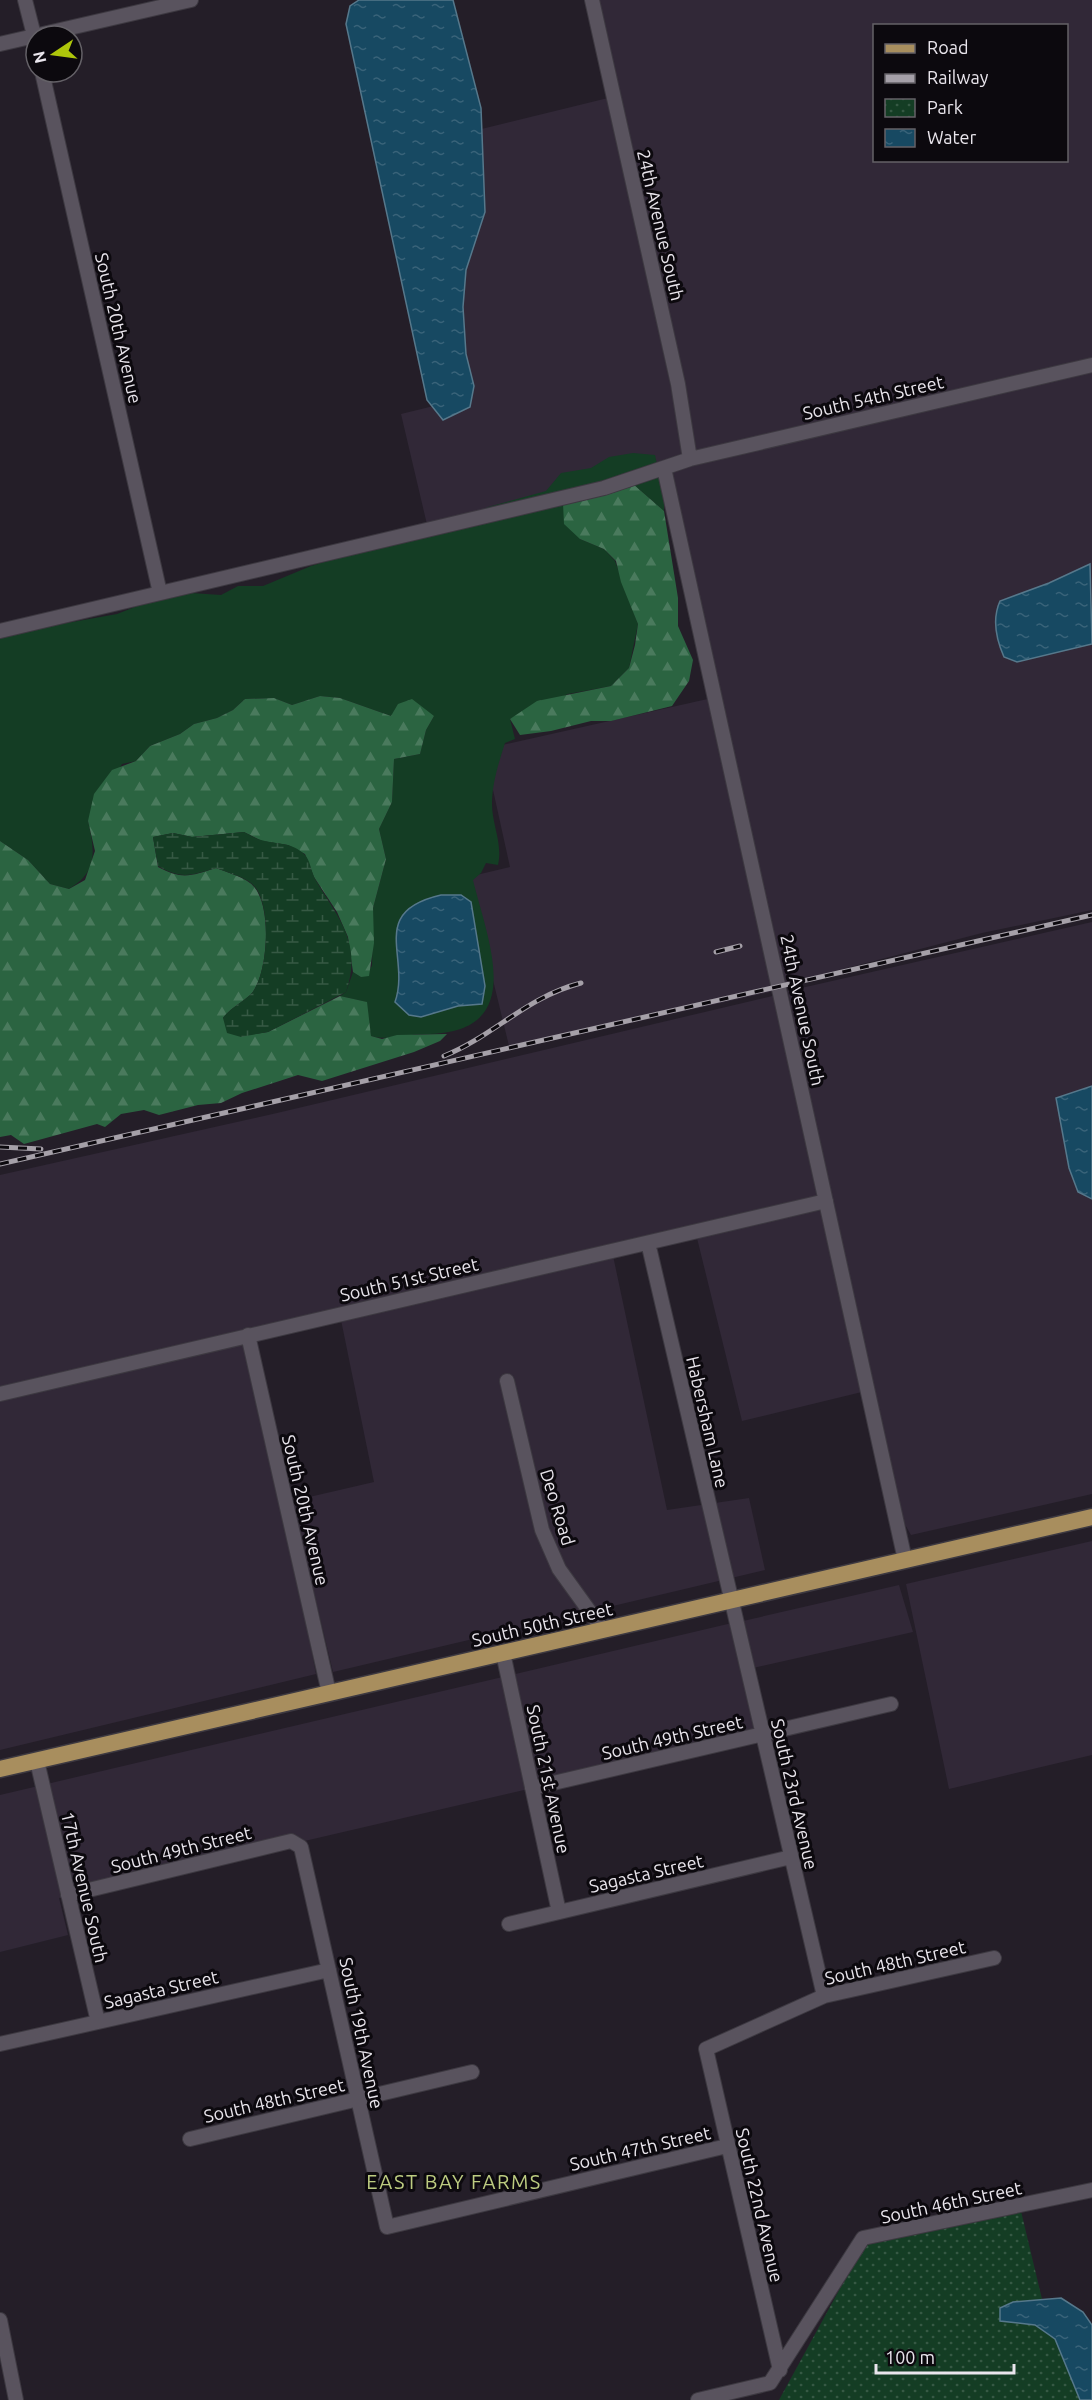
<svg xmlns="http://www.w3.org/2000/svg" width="1092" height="2400" viewBox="0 0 1092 2400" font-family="Ubuntu,sans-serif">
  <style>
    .built { fill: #312837; fill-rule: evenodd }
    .green { fill: #143d24 }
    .forest { fill: url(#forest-firs) }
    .wetland { fill: url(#wetland-marsh) }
    .park { fill: url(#park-dots) }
    .water { fill: url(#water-ripples); stroke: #56788b; stroke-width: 1.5 }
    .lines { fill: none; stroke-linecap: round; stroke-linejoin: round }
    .minor-casing { stroke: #3d3941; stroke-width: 16 }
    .major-casing { stroke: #3d3941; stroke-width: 19 }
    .minor { stroke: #59535e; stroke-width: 14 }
    .major { stroke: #a88e5e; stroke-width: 16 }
    .rail-casing { stroke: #a5a0a8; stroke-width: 5 }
    .rail { stroke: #0c090e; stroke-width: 3; stroke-dasharray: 9; stroke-linecap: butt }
    .labels { text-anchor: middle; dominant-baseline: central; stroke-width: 6; stroke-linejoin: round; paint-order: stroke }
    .street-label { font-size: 18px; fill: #e9e5ec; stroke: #0c090e }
    .neighbourhood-label { font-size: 20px; letter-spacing: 1.5px; fill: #bdcc81; stroke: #0c090e }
  </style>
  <defs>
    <pattern id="forest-firs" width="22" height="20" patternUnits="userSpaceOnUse" patternTransform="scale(1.5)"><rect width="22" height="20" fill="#2b6441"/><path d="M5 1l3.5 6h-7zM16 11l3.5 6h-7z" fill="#4a7a5d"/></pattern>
    <pattern id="wetland-marsh" width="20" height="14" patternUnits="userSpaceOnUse" patternTransform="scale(1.5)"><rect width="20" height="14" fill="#143d24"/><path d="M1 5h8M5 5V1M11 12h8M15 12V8" fill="none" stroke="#365944"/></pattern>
    <pattern id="park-dots" width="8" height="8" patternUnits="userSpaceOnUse" patternTransform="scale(1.5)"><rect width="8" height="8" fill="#143d24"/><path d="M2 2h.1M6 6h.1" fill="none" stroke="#365944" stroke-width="1.8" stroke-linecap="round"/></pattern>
    <pattern id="water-ripples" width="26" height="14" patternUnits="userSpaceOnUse" patternTransform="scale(1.5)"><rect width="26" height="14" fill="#174962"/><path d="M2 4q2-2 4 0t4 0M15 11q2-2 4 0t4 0" fill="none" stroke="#396379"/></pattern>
  </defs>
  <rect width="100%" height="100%" fill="#241e28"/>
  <path class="built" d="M 597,0 L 1092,0 L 1092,361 L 695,452 ZM 874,26 L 1066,26 L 1066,160 L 874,160 Z
    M 608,98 L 686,457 L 433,550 L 401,414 L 454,401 L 400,149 Z
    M 1092,369 L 1092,910 L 982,933 L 785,984 L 668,474 L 689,462 Z
    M 712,698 L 779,990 L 510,1050 L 468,877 L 510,867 L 484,749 Z
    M 1092,922 L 1092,1494 L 911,1535 L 903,1521 L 826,1200 L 788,991 Z
    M 781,994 L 823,1197 L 0,1393 L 0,1175 L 277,1113 Z
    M 824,1205 L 866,1391 L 742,1421 L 696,1234 Z
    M 612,1251 L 667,1510 L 749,1498 L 765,1570 L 333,1672 L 292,1501 L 374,1482 L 340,1315 Z
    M 245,1339 L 279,1482 L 316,1674 L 0,1750 L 0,1397 Z
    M 1092,1541 L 1092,1755 L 949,1789 L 906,1584 Z
    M 899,1585 L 913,1632 L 753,1668 L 743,1621 Z
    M 732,1623 L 761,1735 L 59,1898 L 68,1935 L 0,1952 L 0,1795 Z"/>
  <path class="green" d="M 633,453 L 655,455 L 664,496 L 664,511 L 633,484 L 580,539 L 604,549 L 615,561 L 638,624 L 629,668 L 611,686 L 568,694 L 510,719 L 515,739 L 505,743 C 499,762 492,783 492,804 C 492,825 503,843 498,865 L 486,863 L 481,873 L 473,880 C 488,942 529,1034 425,1034 C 407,1034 387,1041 371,1036 L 366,1002 L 340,996 L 346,992 L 353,972 L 361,977 L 372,966 L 373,908 L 386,859 L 379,829 L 392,802 L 394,759 L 420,754 L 426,730 L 434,716 L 391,716 L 340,698 L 320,696 L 292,705 L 274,698 L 245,699 L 233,710 L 217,718 L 194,724 L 180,734 L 150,746 L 136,761 L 122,764 L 88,821 C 95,851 98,872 69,889 L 50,884 L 28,860 L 0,841 L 0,635 L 117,614 L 145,603 L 191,593 L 221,595 L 238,586 L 263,586 L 311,566 L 447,525 L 488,507 L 546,491 L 561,473 L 591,468 L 609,457 Z"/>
  <path class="forest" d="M 633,484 L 664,511 L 678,598 L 678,626 L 693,660 L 689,681 L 672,706 L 611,721 L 591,721 L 551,731 L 520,735 L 510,719 L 537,701 L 611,686 L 629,668 L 635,645 L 638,624 L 621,582 L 616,561 L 604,549 L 580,539 L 564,524 L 563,503 Z
    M 320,696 L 340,698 L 391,716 L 398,704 L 412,699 L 434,716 L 426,730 L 420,754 L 394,759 L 392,802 L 379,829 L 386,859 L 373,908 L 374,943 L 369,976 L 361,977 L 353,972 L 348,937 L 337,912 L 314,877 L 305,854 L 288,845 L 262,841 L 244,832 L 192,837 L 173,833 L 153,837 L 158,867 C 182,880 191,876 216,868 C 226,872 241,876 250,883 C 273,900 268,969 254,990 C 249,999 232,1006 223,1018 L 255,1034 L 268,1032 L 340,996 L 367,1002 L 371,1036 L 382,1039 L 397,1035 L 447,1034 L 440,1041 L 414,1052 L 322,1081 L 298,1075 L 242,1093 L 221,1103 L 198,1105 L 159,1115 L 144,1110 L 121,1114 L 105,1127 L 97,1124 L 24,1144 L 11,1135 L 0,1137 L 0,841 L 28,860 L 50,884 L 69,889 L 85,880 L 95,851 L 88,821 L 94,794 L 112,770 L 136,761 L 150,746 L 180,734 L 194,724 L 217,718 L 233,710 L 245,699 L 274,698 L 292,705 Z"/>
  <path class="wetland" d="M 244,832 C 250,835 257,840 265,841 C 278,844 293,843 304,854 C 310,859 311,871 315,879 C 338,918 363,943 346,992 L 268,1032 L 241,1037 L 227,1033 L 223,1018 C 232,1006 249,999 254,990 C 268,969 273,900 251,883 C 242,876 226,872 216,868 C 191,875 183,880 158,866 L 153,837 L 173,833 L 192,837 Z"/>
  <path class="park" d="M 1020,2207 L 1042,2299 L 1000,2321 L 1035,2325 L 1055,2339 L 1080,2400 L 779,2400 L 866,2241 Z"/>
  <path class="water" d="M 359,0 L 453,0 L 481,108 L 485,212 L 466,270 L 463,307 L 466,354 L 474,386 L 470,407 L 443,420 L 427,400 L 346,24 L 350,6 Z
    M 1090,564 L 1092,644 L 1017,662 L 1004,657 C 996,639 992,619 1000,601 L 1049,583 Z
    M 441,895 L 461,895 L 471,902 L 485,986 L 482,1004 L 458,1006 L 421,1017 L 409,1015 L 395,1002 C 411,957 367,912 441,895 Z
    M 1092,1086 L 1092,1199 L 1078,1192 L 1069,1168 L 1056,1098 Z
    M 1061,2298 L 1083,2312 L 1092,2325 L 1092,2400 L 1080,2400 L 1055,2339 L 1035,2325 L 1000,2321 L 1000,2308 L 1013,2302 Z"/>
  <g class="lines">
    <defs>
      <path id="minor" d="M 25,0 L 36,43
        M 592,0 L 678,384 L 690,459
        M 0,44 L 191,0
        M 42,72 L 160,593
        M 664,468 L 905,1560
        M 0,631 L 604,488 L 690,459 L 1092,365
        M 650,1251 L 824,1996
        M 248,1335 L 329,1693
        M 507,1381 L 542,1530 L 559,1569 L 603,1630
        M 0,1394 L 826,1201
        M 503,1653 L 559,1912
        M 37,1761 L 98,2022
        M 532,1788 L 891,1704
        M 68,1895 L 291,1841 L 301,1847 L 387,2227 L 727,2146
        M 509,1924 L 791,1857
        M 0,2044 L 329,1970
        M 190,2139 L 472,2072
        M 0,2320 L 16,2400
        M 780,2370 L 706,2049 L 824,1996 L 994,1958
        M 698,2400 L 770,2383 L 863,2238 L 1092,2190"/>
      <path id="major" d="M 0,1769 L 1092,1517"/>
    </defs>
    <use href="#minor" class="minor-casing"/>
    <use href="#major" class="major-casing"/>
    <use href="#minor" class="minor"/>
    <use href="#major" class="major"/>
    <defs>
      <path id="rail" d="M 716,952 L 740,946
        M 444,1056 C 494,1036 526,997 581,983
        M 0,1147 L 41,1149
        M 0,1164 L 1092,915"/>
    </defs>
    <use href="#rail" class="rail-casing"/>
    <use href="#rail" class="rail"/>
  </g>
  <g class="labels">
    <g class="street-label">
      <text transform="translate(661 225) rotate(77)">24th Avenue South</text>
      <text transform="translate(119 328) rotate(77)">South 20th Avenue</text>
      <text transform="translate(873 397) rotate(-13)">South 54th Street</text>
      <text transform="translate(803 1010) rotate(78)">24th Avenue South</text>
      <text transform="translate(409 1279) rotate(-13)">South 51st Street</text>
      <text transform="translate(708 1422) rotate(77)">Habersham Lane</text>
      <text transform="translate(558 1507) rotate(73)">Deo Road</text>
      <text transform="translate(306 1510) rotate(77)">South 20th Avenue</text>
      <text transform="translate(542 1624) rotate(-13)">South 50th Street</text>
      <text transform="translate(672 1737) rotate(-13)">South 49th Street</text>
      <text transform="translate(549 1779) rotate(78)">South 21st Avenue</text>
      <text transform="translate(795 1794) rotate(77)">South 23rd Avenue</text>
      <text transform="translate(181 1849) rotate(-14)">South 49th Street</text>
      <text transform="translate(646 1873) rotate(-13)">Sagasta Street</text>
      <text transform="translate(85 1887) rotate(77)">17th Avenue South</text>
      <text transform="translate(895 1962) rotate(-13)">South 48th Street</text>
      <text transform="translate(161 1989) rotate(-13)">Sagasta Street</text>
      <text transform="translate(362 2033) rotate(78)">South 19th Avenue</text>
      <text transform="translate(274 2100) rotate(-13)">South 48th Street</text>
      <text transform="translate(640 2148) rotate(-13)">South 47th Street</text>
      <text transform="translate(951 2202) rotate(-12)">South 46th Street</text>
      <text transform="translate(760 2205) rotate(77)">South 22nd Avenue</text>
    </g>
    <g class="neighbourhood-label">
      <text x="454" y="2181">EAST BAY FARMS</text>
    </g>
  </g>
  <rect x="873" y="24" width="195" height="138" fill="#0c090e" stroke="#646167" stroke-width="1.5"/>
  <rect x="885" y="44" width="30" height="9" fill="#a88e5e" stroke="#646167" stroke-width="1.5"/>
  <text x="927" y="54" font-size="18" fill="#e9e5ec">Road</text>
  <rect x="885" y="74" width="30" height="9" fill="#a5a0a8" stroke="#646167" stroke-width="1.5"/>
  <text x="927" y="84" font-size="18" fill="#e9e5ec">Railway</text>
  <rect x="885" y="99" width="30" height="18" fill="url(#park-dots)" stroke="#646167" stroke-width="1.5"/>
  <text x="927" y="114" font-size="18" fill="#e9e5ec">Park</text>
  <rect x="885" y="129" width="30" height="18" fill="url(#water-ripples)" stroke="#646167" stroke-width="1.5"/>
  <text x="927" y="144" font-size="18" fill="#e9e5ec">Water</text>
  <g transform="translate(54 54) rotate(257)"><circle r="28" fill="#0c090e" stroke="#646167" stroke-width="1.5"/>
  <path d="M0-4.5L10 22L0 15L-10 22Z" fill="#aec60b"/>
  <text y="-9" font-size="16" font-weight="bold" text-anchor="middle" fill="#e9e5ec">N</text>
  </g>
  <path d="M876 2364v9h138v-9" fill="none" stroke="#e9e5ec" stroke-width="3"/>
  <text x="885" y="2364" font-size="18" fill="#e9e5ec" stroke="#0c090e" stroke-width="4.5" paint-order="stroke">100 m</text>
</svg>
